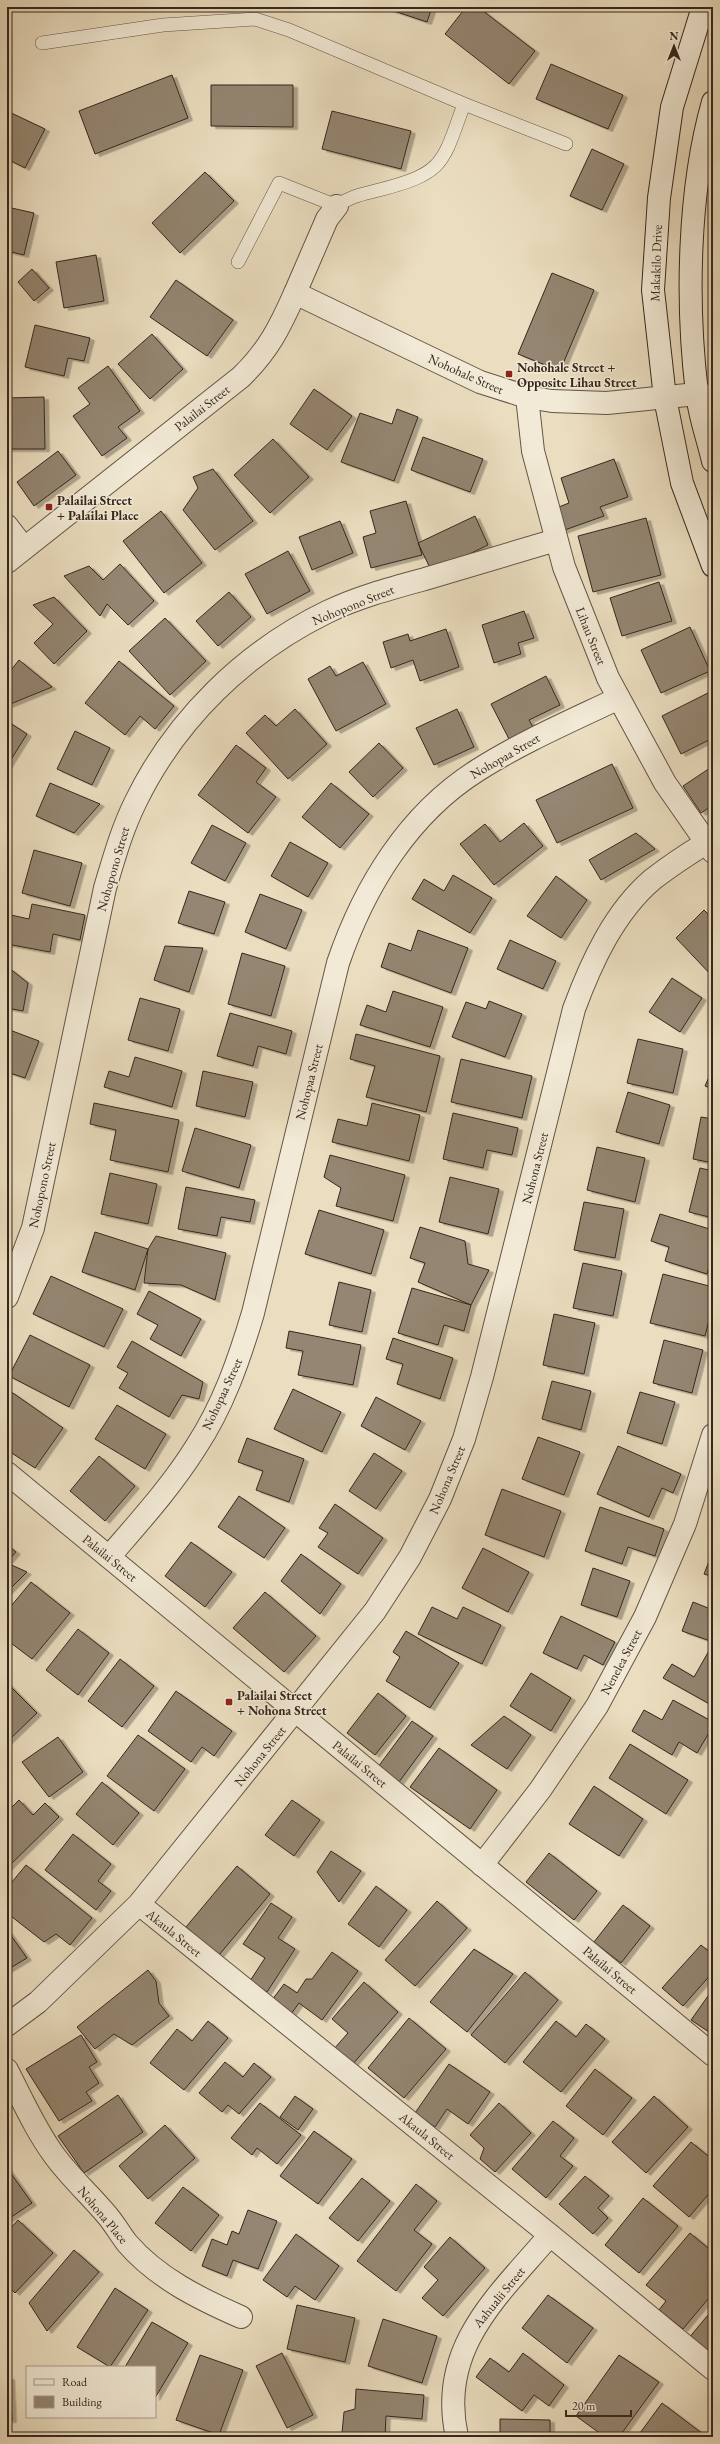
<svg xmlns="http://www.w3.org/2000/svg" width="720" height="2444" viewBox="0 0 720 2444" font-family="'EB Garamond',serif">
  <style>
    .building { fill: #948672; stroke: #36271d; filter: url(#shadow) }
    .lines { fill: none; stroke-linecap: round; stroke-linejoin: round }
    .service-casing { stroke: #635546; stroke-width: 14 }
    .minor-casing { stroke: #635546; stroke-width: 24 }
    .tertiary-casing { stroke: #635546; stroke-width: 24 }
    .secondary-casing { stroke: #36271d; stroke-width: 24 }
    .service { stroke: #f2ead6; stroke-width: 13 }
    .minor { stroke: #f2ead6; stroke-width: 22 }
    .tertiary { stroke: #f2ead6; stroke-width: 22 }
    .secondary { stroke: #f2ead6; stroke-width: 22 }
    .poi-dot { fill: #8f2418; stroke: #f2ead6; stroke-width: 1.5 }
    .labels { text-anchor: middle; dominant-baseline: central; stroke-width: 3; stroke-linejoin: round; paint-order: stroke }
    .street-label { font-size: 13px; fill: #36271d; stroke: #f2ead6 }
    .poi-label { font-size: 13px; font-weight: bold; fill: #36271d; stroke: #f2ead6; text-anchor: start }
  </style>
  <defs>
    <filter id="shadow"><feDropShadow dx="4.5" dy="2.5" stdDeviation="0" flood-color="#0004"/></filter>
  </defs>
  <rect width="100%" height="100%" fill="#ebdec0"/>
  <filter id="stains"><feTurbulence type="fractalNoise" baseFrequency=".005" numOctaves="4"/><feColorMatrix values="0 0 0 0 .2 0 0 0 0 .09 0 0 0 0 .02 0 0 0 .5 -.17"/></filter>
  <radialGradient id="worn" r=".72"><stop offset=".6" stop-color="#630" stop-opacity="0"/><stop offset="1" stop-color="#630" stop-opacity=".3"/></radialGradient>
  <path class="building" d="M 382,7 L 432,7 L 427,22 Z
    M 466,7 L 478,7 L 535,51 L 509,84 L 445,34 Z
    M 551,64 L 623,95 L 608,129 L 536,99 Z
    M 172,75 L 188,118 L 95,154 L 79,111 Z
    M 211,85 L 293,85 L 293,127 L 211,126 Z
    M 7,111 L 45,129 L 25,168 L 7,159 Z
    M 332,111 L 411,131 L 401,169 L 322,149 Z
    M 592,149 L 624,164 L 602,210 L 570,196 Z
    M 205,172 L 234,201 L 180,253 L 152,223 Z
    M 7,207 L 34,213 L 24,255 L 7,251 Z
    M 96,255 L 104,301 L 64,308 L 56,262 Z
    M 32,269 L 49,288 L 34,301 L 18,282 Z
    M 552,273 L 594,290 L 560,371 L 518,354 Z
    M 176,280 L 233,320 L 207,356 L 150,317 Z
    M 35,325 L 90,338 L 84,361 L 68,358 L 64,376 L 25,367 Z
    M 152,334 L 183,369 L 150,399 L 118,364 Z
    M 108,366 L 140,411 L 118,427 L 127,438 L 102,456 L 73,416 L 90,404 L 78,388 Z
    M 314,389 L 352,416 L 327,450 L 290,424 Z
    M 44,397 L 45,449 L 7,449 L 7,398 Z
    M 397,409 L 418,417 L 394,481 L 341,462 L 360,413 L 392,424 Z
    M 423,437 L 483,459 L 470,492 L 411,470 Z
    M 273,439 L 309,477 L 270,513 L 234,475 Z
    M 58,451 L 76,475 L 34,506 L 17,482 Z
    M 614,459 L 628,497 L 600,507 L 604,516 L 559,532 L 551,510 L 569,503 L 561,478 Z
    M 213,469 L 253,521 L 215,550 L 183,510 L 198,488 L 193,477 Z
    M 406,501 L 422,555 L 371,568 L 363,537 L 376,533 L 370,511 Z
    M 161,511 L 202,563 L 164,593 L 123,541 Z
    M 475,516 L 488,545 L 432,572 L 418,543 Z
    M 646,518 L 661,575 L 593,592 L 578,536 Z
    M 340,521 L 353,553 L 312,570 L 299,537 Z
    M 288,551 L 310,591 L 267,614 L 245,574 Z
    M 120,564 L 154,601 L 128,625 L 107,604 L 100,616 L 64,576 L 89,566 L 103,580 Z
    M 659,582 L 672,621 L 622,636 L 610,598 Z
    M 229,592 L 251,617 L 218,646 L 196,621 Z
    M 54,597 L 87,631 L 54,664 L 34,643 L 53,624 L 33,605 Z
    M 524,611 L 534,638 L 518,643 L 521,654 L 494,663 L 482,625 Z
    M 165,618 L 206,661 L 170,695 L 129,651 Z
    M 690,627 L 710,671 L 661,693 L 641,650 Z
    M 446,629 L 459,667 L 420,681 L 413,660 L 391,668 L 383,642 L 408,634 L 410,641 Z
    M 19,660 L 52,687 L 8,705 L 7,675 Z
    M 119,661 L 174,706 L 155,729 L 140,716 L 125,735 L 85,703 Z
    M 363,662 L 386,704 L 336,731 L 308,679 L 330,666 L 336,676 Z
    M 546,676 L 560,705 L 529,720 L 533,727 L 509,739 L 491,704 Z
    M 710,692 L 713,698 L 713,738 L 681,754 L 662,716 Z
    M 295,709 L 327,744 L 288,779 L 246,733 L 265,715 L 276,726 Z
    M 457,709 L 474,747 L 434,765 L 416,728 Z
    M 7,721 L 27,734 L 7,766 Z
    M 75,731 L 110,748 L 92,785 L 57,769 Z
    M 379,743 L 403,768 L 373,797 L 349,772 Z
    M 236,745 L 266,768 L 256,782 L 276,797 L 248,833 L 198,795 Z
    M 612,764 L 633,808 L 557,843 L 536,800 Z
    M 713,766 L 713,805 L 701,813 L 683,786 Z
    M 50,783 L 100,804 L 74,833 L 36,816 Z
    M 331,783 L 369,814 L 340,848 L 302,817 Z
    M 524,823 L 543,846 L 494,885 L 460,844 L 485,824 L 500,842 Z
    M 212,825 L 246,843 L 225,881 L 191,863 Z
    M 636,833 L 655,849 L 601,880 L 589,860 Z
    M 290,842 L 328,863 L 308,897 L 271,876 Z
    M 34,850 L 82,863 L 70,906 L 22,893 Z
    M 453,875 L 492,898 L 470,933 L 412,899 L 424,879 L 444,891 Z
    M 556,876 L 587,900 L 561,938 L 527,916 Z
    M 189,891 L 225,902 L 214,934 L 178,923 Z
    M 260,894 L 302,910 L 286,949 L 245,932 Z
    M 32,904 L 85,915 L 80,940 L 53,934 L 50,952 L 7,944 L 11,915 L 29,919 Z
    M 704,910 L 713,919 L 713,977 L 676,938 Z
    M 418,930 L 468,948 L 451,993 L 381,967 L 389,943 L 411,951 Z
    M 510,940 L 556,961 L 543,989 L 497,969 Z
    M 165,946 L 203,948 L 189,992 L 154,980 Z
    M 242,953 L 285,966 L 271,1016 L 228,1004 Z
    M 9,968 L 28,983 L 23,1011 L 7,1008 Z
    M 672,978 L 702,998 L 680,1032 L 649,1012 Z
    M 393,991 L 443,1007 L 430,1047 L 360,1025 L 367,1005 L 386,1012 Z
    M 140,998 L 180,1009 L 168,1051 L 128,1040 Z
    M 489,1001 L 522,1014 L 505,1057 L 452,1037 L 466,1002 L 486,1009 Z
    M 230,1013 L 292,1031 L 286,1054 L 258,1046 L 253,1066 L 217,1056 Z
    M 7,1029 L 39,1041 L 25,1078 L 7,1072 Z
    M 356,1034 L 440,1056 L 426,1112 L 366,1097 L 375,1066 L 350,1059 Z
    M 638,1039 L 683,1049 L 673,1093 L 627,1083 Z
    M 135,1057 L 182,1071 L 172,1107 L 104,1087 L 109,1071 L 129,1077 Z
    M 461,1059 L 532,1076 L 522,1118 L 451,1102 Z
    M 713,1068 L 713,1089 L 705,1086 Z
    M 203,1071 L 253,1082 L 245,1117 L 196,1106 Z
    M 628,1092 L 670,1105 L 659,1144 L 616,1132 Z
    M 94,1103 L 179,1120 L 168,1172 L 110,1160 L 116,1130 L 90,1124 Z
    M 372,1103 L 420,1115 L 409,1161 L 332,1142 L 338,1119 L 367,1126 Z
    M 453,1113 L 518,1128 L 512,1155 L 487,1150 L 483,1168 L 443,1159 Z
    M 701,1117 L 713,1119 L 713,1163 L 693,1159 Z
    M 195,1128 L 251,1145 L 239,1188 L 182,1171 Z
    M 597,1147 L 645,1158 L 635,1202 L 587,1190 Z
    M 330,1155 L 405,1175 L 393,1221 L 336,1206 L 341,1188 L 324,1177 Z
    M 700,1168 L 713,1171 L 713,1218 L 689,1212 Z
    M 110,1173 L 157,1184 L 148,1224 L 101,1214 Z
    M 450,1177 L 499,1189 L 488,1234 L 439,1222 Z
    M 186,1187 L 255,1200 L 250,1222 L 221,1217 L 217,1236 L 178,1229 Z
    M 584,1202 L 624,1209 L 615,1258 L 574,1250 Z
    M 319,1210 L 384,1230 L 371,1274 L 305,1254 Z
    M 660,1214 L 713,1230 L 713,1254 L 707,1274 L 665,1261 L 669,1247 L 651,1241 Z
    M 420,1227 L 465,1241 L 468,1264 L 489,1270 L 471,1305 L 418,1282 L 425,1263 L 410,1258 Z
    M 95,1232 L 148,1249 L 135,1290 L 82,1272 Z
    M 156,1236 L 226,1253 L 215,1300 L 181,1285 L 144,1283 L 148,1249 Z
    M 583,1263 L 622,1271 L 613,1316 L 573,1308 Z
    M 663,1274 L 713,1287 L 713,1304 L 705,1336 L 650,1323 Z
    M 51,1276 L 123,1309 L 104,1347 L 33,1314 Z
    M 339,1282 L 371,1290 L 362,1332 L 329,1325 Z
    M 412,1288 L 471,1305 L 464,1331 L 444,1325 L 438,1345 L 398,1333 Z
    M 149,1291 L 201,1319 L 181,1356 L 150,1339 L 158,1325 L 137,1314 Z
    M 554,1314 L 595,1323 L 584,1374 L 543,1365 Z
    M 289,1331 L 361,1345 L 353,1385 L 298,1375 L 303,1351 L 286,1348 Z
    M 30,1335 L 90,1365 L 69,1407 L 9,1376 Z
    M 393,1338 L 453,1358 L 440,1399 L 397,1384 L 403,1364 L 386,1359 Z
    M 664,1340 L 703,1350 L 692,1393 L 653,1383 Z
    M 132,1341 L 203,1382 L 199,1399 L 182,1395 L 169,1417 L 119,1388 L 128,1373 L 117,1367 Z
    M 552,1381 L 591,1391 L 581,1430 L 542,1419 Z
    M 293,1389 L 341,1412 L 322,1452 L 274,1429 Z
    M 10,1391 L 63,1428 L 35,1468 L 7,1450 L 7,1396 Z
    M 640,1392 L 675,1402 L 662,1444 L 627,1433 Z
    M 376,1397 L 421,1421 L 405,1450 L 361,1426 Z
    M 117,1405 L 166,1434 L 145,1469 L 95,1439 Z
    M 538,1437 L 580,1452 L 564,1495 L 522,1479 Z
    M 247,1438 L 304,1459 L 289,1502 L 256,1490 L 263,1471 L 238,1462 Z
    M 618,1446 L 681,1474 L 673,1493 L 662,1488 L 649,1517 L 597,1494 Z
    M 374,1453 L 402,1471 L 376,1509 L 349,1491 Z
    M 99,1456 L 135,1486 L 105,1521 L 70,1491 Z
    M 502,1489 L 561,1511 L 544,1557 L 485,1535 Z
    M 239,1496 L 285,1528 L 264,1558 L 218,1527 Z
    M 335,1504 L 383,1538 L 358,1574 L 318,1547 L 328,1533 L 319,1528 Z
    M 600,1507 L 664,1529 L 655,1556 L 628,1547 L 622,1564 L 585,1551 Z
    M 191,1542 L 232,1572 L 205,1607 L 165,1576 Z
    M 7,1545 L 16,1552 L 7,1562 Z
    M 483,1548 L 529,1572 L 508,1612 L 462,1588 Z
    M 713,1551 L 713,1577 L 704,1574 Z
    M 301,1554 L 341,1584 L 320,1614 L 281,1581 Z
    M 7,1563 L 27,1572 L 7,1592 Z
    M 593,1568 L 630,1581 L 617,1617 L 581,1605 Z
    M 31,1582 L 70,1613 L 32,1659 L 7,1640 L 7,1611 Z
    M 265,1592 L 316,1636 L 284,1672 L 233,1628 Z
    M 693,1602 L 713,1610 L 713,1642 L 682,1631 Z
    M 432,1607 L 457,1619 L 463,1607 L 501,1625 L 482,1664 L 418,1634 Z
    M 561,1616 L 615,1642 L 603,1665 L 584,1655 L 577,1669 L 543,1653 Z
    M 78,1629 L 109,1653 L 78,1695 L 46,1670 Z
    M 406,1631 L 459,1663 L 430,1708 L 386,1681 L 400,1657 L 393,1652 Z
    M 710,1649 L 713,1651 L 713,1706 L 663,1678 L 672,1664 L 694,1677 Z
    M 120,1659 L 154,1686 L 122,1727 L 88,1701 Z
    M 531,1673 L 571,1698 L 551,1731 L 510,1706 Z
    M 7,1683 L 37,1713 L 7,1742 Z
    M 176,1691 L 232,1731 L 214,1756 L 202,1747 L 191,1762 L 148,1731 Z
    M 378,1693 L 406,1716 L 375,1755 L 347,1733 Z
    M 673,1700 L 713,1722 L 713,1726 L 697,1753 L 679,1742 L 672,1755 L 632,1731 L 644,1710 L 662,1720 Z
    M 504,1716 L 531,1735 L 507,1769 L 471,1745 Z
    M 412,1721 L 433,1736 L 399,1782 L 378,1767 Z
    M 138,1735 L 185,1769 L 154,1811 L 107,1776 Z
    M 58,1737 L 83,1772 L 49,1797 L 22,1762 Z
    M 630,1744 L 688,1780 L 666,1814 L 609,1778 Z
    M 439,1748 L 497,1790 L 470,1829 L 410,1787 Z
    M 102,1782 L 139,1813 L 113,1845 L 76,1814 Z
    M 594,1786 L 643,1819 L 619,1856 L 569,1824 Z
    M 19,1800 L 33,1815 L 45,1803 L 59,1817 L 7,1868 L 7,1812 Z
    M 292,1800 L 320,1820 L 294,1856 L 265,1835 Z
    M 73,1834 L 111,1864 L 98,1881 L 111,1891 L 96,1910 L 45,1870 Z
    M 331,1851 L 361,1871 L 339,1902 L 317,1872 Z
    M 549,1853 L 597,1891 L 574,1920 L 526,1882 Z
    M 26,1865 L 92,1918 L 70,1945 L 56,1934 L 44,1942 L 7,1913 L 7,1888 Z
    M 237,1866 L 270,1894 L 219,1955 L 186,1927 Z
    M 376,1886 L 407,1910 L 379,1947 L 348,1924 Z
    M 437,1901 L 467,1928 L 415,1986 L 385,1960 Z
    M 271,1903 L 292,1917 L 278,1938 L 295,1949 L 267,1992 L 250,1981 L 265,1958 L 243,1944 Z
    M 623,1905 L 650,1926 L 621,1963 L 594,1942 Z
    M 7,1930 L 27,1958 L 7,1970 Z
    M 701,1945 L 713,1955 L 713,1972 L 683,2006 L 662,1988 Z
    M 474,1949 L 513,1974 L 467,2032 L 430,2002 Z
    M 332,1952 L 358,1971 L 322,2020 L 299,2003 L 291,2014 L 272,2000 L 284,1984 L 297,1993 L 306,1979 L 312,1979 Z
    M 148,1970 L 156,1981 L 159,2003 L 169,2016 L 132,2045 L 114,2034 L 95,2049 L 77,2027 Z
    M 525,1972 L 558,2000 L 505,2063 L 471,2035 Z
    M 364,1982 L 398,2012 L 352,2065 L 333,2050 L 348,2033 L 332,2019 Z
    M 713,1989 L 713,2026 L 709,2032 L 691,2020 Z
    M 409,2018 L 446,2049 L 404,2098 L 368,2068 Z
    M 208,2021 L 228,2038 L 184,2090 L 150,2063 L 177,2029 L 192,2041 Z
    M 556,2021 L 576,2037 L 586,2024 L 605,2039 L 561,2092 L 523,2062 Z
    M 81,2035 L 97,2062 L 89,2067 L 99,2083 L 86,2092 L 92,2101 L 59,2121 L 26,2069 Z
    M 225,2062 L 243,2077 L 254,2063 L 271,2077 L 239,2114 L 228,2105 L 222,2112 L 199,2093 Z
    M 449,2064 L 490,2092 L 468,2124 L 447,2109 L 435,2127 L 415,2113 Z
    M 595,2069 L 632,2098 L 603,2135 L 566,2106 Z
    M 118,2095 L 143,2132 L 84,2173 L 58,2136 Z
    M 295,2096 L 313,2109 L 298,2130 L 280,2117 Z
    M 654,2096 L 688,2127 L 646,2173 L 612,2142 Z
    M 260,2103 L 301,2135 L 277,2164 L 257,2148 L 252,2155 L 231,2138 Z
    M 499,2103 L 531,2133 L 495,2172 L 480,2159 L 484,2148 L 470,2135 Z
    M 553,2121 L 574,2138 L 560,2156 L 573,2166 L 546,2198 L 512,2169 Z
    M 165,2125 L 195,2158 L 148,2199 L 119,2166 Z
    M 314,2131 L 352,2159 L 318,2204 L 280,2176 Z
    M 691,2142 L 713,2160 L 713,2189 L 689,2217 L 653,2186 Z
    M 7,2168 L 32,2203 L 7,2220 Z
    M 585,2176 L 609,2196 L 598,2208 L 608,2218 L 593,2234 L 559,2204 Z
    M 362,2178 L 390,2201 L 358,2241 L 329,2218 Z
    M 416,2184 L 437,2201 L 414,2230 L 432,2244 L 396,2291 L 357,2261 Z
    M 183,2187 L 219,2215 L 191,2251 L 155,2223 Z
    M 643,2198 L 678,2226 L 639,2273 L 605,2245 Z
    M 248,2210 L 277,2221 L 258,2269 L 233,2260 L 227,2276 L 202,2266 L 212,2239 L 227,2245 L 232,2231 L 239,2234 Z
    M 18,2220 L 53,2253 L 15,2293 L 7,2285 L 7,2232 Z
    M 690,2233 L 713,2252 L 713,2293 L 683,2329 L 659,2310 L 666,2301 L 646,2285 Z
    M 296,2234 L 339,2266 L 315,2300 L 295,2286 L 287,2297 L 263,2280 Z
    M 450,2237 L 485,2268 L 443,2316 L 422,2298 L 438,2280 L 424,2267 Z
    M 74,2250 L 99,2272 L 47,2331 L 29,2303 Z
    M 115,2288 L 148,2310 L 110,2367 L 77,2347 Z
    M 548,2295 L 593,2328 L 567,2363 L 522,2328 Z
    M 297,2305 L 355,2318 L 345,2362 L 287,2349 Z
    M 713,2309 L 713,2347 L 703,2352 L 688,2339 Z
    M 383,2319 L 437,2336 L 422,2383 L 368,2366 Z
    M 152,2322 L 188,2343 L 155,2398 L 155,2367 L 125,2367 Z
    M 282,2353 L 313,2415 L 287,2428 L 256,2366 Z
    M 523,2353 L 564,2385 L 549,2406 L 534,2395 L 522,2411 L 476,2377 L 490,2358 L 509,2372 Z
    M 200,2355 L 243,2370 L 219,2435 L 176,2420 Z
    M 619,2355 L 659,2382 L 619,2437 L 605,2437 L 576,2416 Z
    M 7,2377 L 10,2377 L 12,2420 L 7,2420 Z
    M 356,2389 L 424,2395 L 422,2419 L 386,2416 L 385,2437 L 342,2433 L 344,2412 L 355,2409 Z
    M 662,2403 L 703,2434 L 701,2437 L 637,2437 Z
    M 500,2419 L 550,2420 L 550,2437 L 500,2437 Z"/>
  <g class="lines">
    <defs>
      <path id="service" d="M 42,43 L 163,25 L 255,19 L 289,30 L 464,104 C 442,165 444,173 379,190 C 364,194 350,196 337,206 L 279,183 L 238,262
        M 464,104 L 566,144
        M 697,394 L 713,390"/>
      <path id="minor" d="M 295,293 L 327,219 L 337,206
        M 527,397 L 533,451 L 564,567 L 608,678 L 665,783 L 713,852
        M 7,526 L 24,548
        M 7,1297 L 33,1228 L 105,888 C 114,858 122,829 136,801 C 176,719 245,652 327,612 C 358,597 392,588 425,579 C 469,566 513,553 556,540
        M 109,1557 C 139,1522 171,1487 196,1447 C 223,1406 239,1360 253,1313 L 338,963 C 364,887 408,814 478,770 C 522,742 571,721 619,698
        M 482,1865 L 540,1790 L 597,1706 L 645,1617 L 685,1524 L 713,1435
        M 139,1904 L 550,2235 L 713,2369
        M 7,2025 L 38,2002 L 139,1904 L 375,1611 L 410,1557 L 440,1499 L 464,1439 L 482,1377 L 574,1009 C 591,963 614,912 653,879 C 670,866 688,854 706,843
        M 7,2070 C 22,2099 35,2129 54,2155 C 70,2177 89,2194 106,2214 C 114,2223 120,2234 127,2243 C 157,2278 200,2299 241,2317
        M 457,2437 C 437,2348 498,2296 550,2235"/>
      <path id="tertiary" d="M 7,562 L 241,377 C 268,351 280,327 295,293 L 480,382 L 527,397 L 552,401 L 607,403 L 697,394
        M 7,1473 L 713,2055"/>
      <path id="secondary" d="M 703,7 L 672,107 L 659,198 L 653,290 L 665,398 L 682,483 L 713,566
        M 713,102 C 688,190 686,302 697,393 C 699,415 708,439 713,461"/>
    </defs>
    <use href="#service" class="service-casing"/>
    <use href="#minor" class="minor-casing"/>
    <use href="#tertiary" class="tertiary-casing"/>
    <use href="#secondary" class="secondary-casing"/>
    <use href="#service" class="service"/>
    <use href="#minor" class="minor"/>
    <use href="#tertiary" class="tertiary"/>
    <use href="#secondary" class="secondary"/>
  </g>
  <g class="poi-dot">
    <rect x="505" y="370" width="8" height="8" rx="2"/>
    <rect x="45" y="503" width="8" height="8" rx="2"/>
    <rect x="225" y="1698" width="8" height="8" rx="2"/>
  </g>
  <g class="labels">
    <g class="street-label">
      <text transform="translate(656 263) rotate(-88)">Makakilo Drive</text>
      <text transform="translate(466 374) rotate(24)">Nohohale Street</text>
      <text transform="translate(202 408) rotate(-38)">Palailai Street</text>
      <text transform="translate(353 605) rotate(-22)">Nohopono Street</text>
      <text transform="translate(591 636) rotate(68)">Lihau Street</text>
      <text transform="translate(505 756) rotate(-30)">Nohopaa Street</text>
      <text transform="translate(113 869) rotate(-74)">Nohopono Street</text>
      <text transform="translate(309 1082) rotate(-76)">Nohopaa Street</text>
      <text transform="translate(535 1168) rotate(-76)">Nohona Street</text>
      <text transform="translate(42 1185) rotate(-78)">Nohopono Street</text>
      <text transform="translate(222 1394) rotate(-65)">Nohopaa Street</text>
      <text transform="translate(447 1480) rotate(-67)">Nohona Street</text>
      <text transform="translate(110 1558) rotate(39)">Palailai Street</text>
      <text transform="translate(621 1662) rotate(-62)">Nenelea Street</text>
      <text transform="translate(260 1756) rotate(-51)">Nohona Street</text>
      <text transform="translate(360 1764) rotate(39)">Palailai Street</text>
      <text transform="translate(174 1933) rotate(39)">Akaula Street</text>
      <text transform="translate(610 1970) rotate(40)">Palailai Street</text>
      <text transform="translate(427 2136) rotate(39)">Akaula Street</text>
      <text transform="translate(103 2215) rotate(50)">Nohona Place</text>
      <text transform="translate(499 2297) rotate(-51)">Aahualii Street</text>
    </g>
    <g class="poi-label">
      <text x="517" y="367">Nohohale Street +<tspan x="517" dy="15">Opposite Lihau Street</tspan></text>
      <text x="57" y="500">Palailai Street<tspan x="57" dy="15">+ Palailai Place</tspan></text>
      <text x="237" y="1695">Palailai Street<tspan x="237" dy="15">+ Nohona Street</tspan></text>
    </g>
  </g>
  <rect width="720" height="2444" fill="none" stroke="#ebdec0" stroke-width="24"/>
  <rect x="8" y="8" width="704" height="2428" fill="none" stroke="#36271d" stroke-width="2"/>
  <rect x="12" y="12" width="696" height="2420" fill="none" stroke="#36271d"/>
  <rect x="26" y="2366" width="130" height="52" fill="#f2ead6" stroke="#a79c8c"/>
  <rect x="34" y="2379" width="20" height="6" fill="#f2ead6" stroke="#a79c8c"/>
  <text x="62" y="2386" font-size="12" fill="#36271d">Road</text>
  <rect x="34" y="2396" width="20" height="12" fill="#948672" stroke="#a79c8c"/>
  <text x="62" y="2406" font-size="12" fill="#36271d">Building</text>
  <g transform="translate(674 46)" stroke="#f2ead6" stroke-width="3" paint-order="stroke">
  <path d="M0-3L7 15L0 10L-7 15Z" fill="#36271d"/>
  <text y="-6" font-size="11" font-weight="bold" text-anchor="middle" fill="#36271d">N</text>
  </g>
  <path d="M566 2410v6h65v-6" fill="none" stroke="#36271d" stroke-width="2"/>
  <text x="572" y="2410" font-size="12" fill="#36271d" stroke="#f2ead6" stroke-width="3" paint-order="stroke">20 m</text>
  <rect width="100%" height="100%" filter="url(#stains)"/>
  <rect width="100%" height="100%" fill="url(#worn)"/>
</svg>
